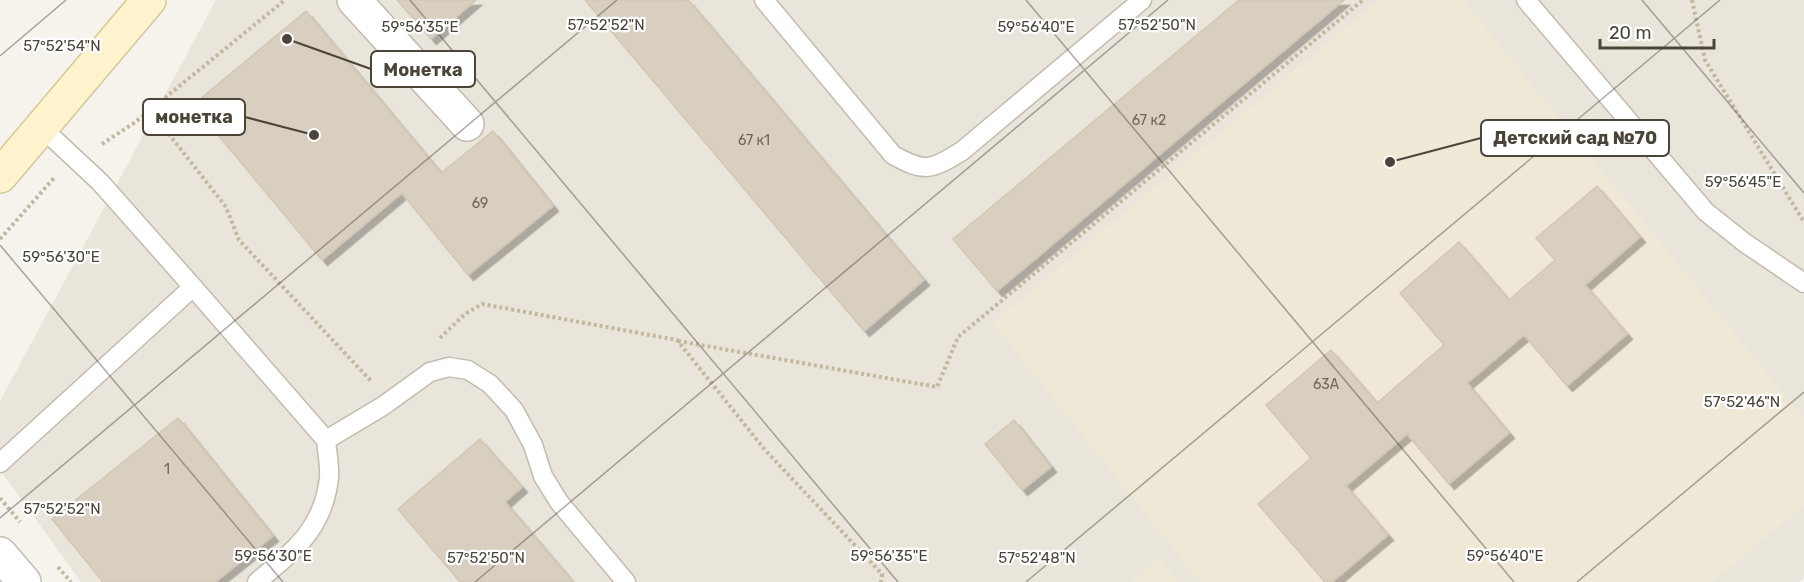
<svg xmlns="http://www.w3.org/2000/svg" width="1804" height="582" viewBox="0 0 1804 582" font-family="Rubik,sans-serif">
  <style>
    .residential { fill: #eae5da }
    .education { fill: #efe8d6 }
    .building { fill: #d8cfc1; stroke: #d3c7b4; stroke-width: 1.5; filter: url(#shadow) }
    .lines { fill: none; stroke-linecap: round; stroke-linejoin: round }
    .service-casing { stroke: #c2bbae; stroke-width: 21 }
    .minor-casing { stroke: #c2bbae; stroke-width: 36 }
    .tertiary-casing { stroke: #c2bbae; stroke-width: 36 }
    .secondary-casing { stroke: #d6c79b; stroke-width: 36 }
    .path { stroke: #c4b79f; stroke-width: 4; stroke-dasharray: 3 3; stroke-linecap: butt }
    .service { stroke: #fff; stroke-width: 18 }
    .minor { stroke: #fff; stroke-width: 33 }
    .tertiary { stroke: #fff; stroke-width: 33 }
    .secondary { stroke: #fff3cd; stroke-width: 33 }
    .ticks { fill: none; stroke: #4b4439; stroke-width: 1.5; stroke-opacity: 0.45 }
    .labels { text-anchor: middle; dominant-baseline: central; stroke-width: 4.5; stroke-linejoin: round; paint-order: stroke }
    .number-label { font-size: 14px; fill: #6e675b }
    .ticks-label { font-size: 15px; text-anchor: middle; fill: #4b4439; stroke: #fff; stroke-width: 4.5; stroke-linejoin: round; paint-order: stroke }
    .leader { fill: none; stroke: #4b4439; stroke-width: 2 }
    .callout-dot { fill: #4b4439; stroke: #fff; stroke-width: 2 }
    .callout { fill: #fff; stroke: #4b4439; stroke-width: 2 }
    .callout-label { font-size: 18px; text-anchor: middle; font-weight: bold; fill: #4b4439 }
  </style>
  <defs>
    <filter id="shadow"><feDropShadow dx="5.5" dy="5.5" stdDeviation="0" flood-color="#0004"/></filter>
  </defs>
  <rect width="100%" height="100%" fill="#f6f3ec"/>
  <path class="residential" d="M 216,0 L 1804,0 L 1804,577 L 1799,582 L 81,582 L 0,470 L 0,401 Z"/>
  <path class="education" d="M 1379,0 L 1463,0 L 1804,419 L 1804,505 L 1712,582 L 1200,582 L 993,323 Z
    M 1159,558 L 1179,582 L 1131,582 Z"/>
  <path class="building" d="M 397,0 L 476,0 L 431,39 Z
    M 585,0 L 688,0 L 924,280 L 864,331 Z
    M 1239,0 L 1344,0 L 997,291 L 953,239 Z
    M 306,11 L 441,173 L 493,131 L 553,206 L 468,275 L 402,193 L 322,260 L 193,105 Z
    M 1597,186 L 1640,237 L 1585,285 L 1627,334 L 1567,386 L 1524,335 L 1467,383 L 1509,433 L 1449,484 L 1407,434 L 1346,486 L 1388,535 L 1332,582 L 1325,582 L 1258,504 L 1311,458 L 1266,405 L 1331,350 L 1377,403 L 1444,345 L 1400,293 L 1459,242 L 1509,300 L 1555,260 L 1536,238 Z
    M 178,418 L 273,536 L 215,582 L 103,582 L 52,519 Z
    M 1014,420 L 1051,467 L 1022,490 L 985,444 Z
    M 480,439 L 522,487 L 505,502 L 573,582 L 460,582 L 398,509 Z"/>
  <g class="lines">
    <defs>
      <path id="service" d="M 764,0 L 893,155 C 925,173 931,170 962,151 L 1142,0
        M 1526,0 L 1706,212 L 1745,243 L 1804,283
        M 41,127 L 100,182 L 193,287
        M 0,463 L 193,287 L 326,440 L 383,406 L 430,372 L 449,367 L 468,370 L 490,384 L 514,410 L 533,445 L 543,476 L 559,502 L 626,582
        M 257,582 C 294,550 323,530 329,478 C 330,466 327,452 326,440"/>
      <path id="minor" d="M 354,0 L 467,124"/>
      <path id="tertiary" d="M 0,554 L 24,582"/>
      <path id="secondary" d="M 0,176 L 149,0"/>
    </defs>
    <use href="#service" class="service-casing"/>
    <use href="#minor" class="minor-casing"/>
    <use href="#tertiary" class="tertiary-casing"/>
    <use href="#secondary" class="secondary-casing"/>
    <path class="path" d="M 1692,0 L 1705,60 L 1804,222
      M 150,110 L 226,207 L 239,240 L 371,381
      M 102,144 L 134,123 L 285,0
      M 0,239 L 54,178
      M 440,338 L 465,314 L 482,304 L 677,340 L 765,450 L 882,574 L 881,582
      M 678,341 L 937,387 L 958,337 L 1363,0
      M 0,498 L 20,522
      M 58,567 L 71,582"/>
    <use href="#service" class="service"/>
    <use href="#minor" class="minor"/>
    <use href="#tertiary" class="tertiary"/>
    <use href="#secondary" class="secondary"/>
  </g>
  <path class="ticks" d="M 410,0 L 898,582M 1026,0 L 1514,582M 1642,0 L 1804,193M 0,56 L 66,0M 0,245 L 283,582M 0,518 L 617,0M 475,582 L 1168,0M 1026,582 L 1720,0M 1577,582 L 1804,392"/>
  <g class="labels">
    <g class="number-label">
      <text x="1149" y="120">67 к2</text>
      <text x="754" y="140">67 к1</text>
      <text x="480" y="203">69</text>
      <text x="1326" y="384">63А</text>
      <text x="167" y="469">1</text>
    </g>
  </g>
  <g class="ticks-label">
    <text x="606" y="30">57°52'52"N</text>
    <text x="1157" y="30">57°52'50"N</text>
    <text x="420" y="32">59°56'35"E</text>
    <text x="1036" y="32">59°56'40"E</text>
    <text x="62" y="51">57°52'54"N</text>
    <text x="1743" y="187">59°56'45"E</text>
    <text x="61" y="262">59°56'30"E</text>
    <text x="1742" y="407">57°52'46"N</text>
    <text x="62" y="514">57°52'52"N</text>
    <text x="273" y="561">59°56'30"E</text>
    <text x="889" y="561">59°56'35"E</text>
    <text x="1505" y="561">59°56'40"E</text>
    <text x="486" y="563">57°52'50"N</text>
    <text x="1037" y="563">57°52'48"N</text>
  </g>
  <path class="leader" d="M287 39L371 69M314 135L245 117M1390 162L1481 138"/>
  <g class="callout-dot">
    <circle cx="287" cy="39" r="6"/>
    <circle cx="314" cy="135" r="6"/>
    <circle cx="1390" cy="162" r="6"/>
  </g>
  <g class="callout">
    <rect x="371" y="51" width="104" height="36" rx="6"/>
    <rect x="143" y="99" width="102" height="36" rx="6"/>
    <rect x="1481" y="120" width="188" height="36" rx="6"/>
  </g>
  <g class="callout-label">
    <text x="423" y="76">Монетка</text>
    <text x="194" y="123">монетка</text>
    <text x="1575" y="144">Детский сад №70</text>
  </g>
  <path d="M1600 39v9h114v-9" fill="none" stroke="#4b4439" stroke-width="3"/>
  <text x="1609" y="39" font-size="18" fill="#4b4439" stroke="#ffffff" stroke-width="4.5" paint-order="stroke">20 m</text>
</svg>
